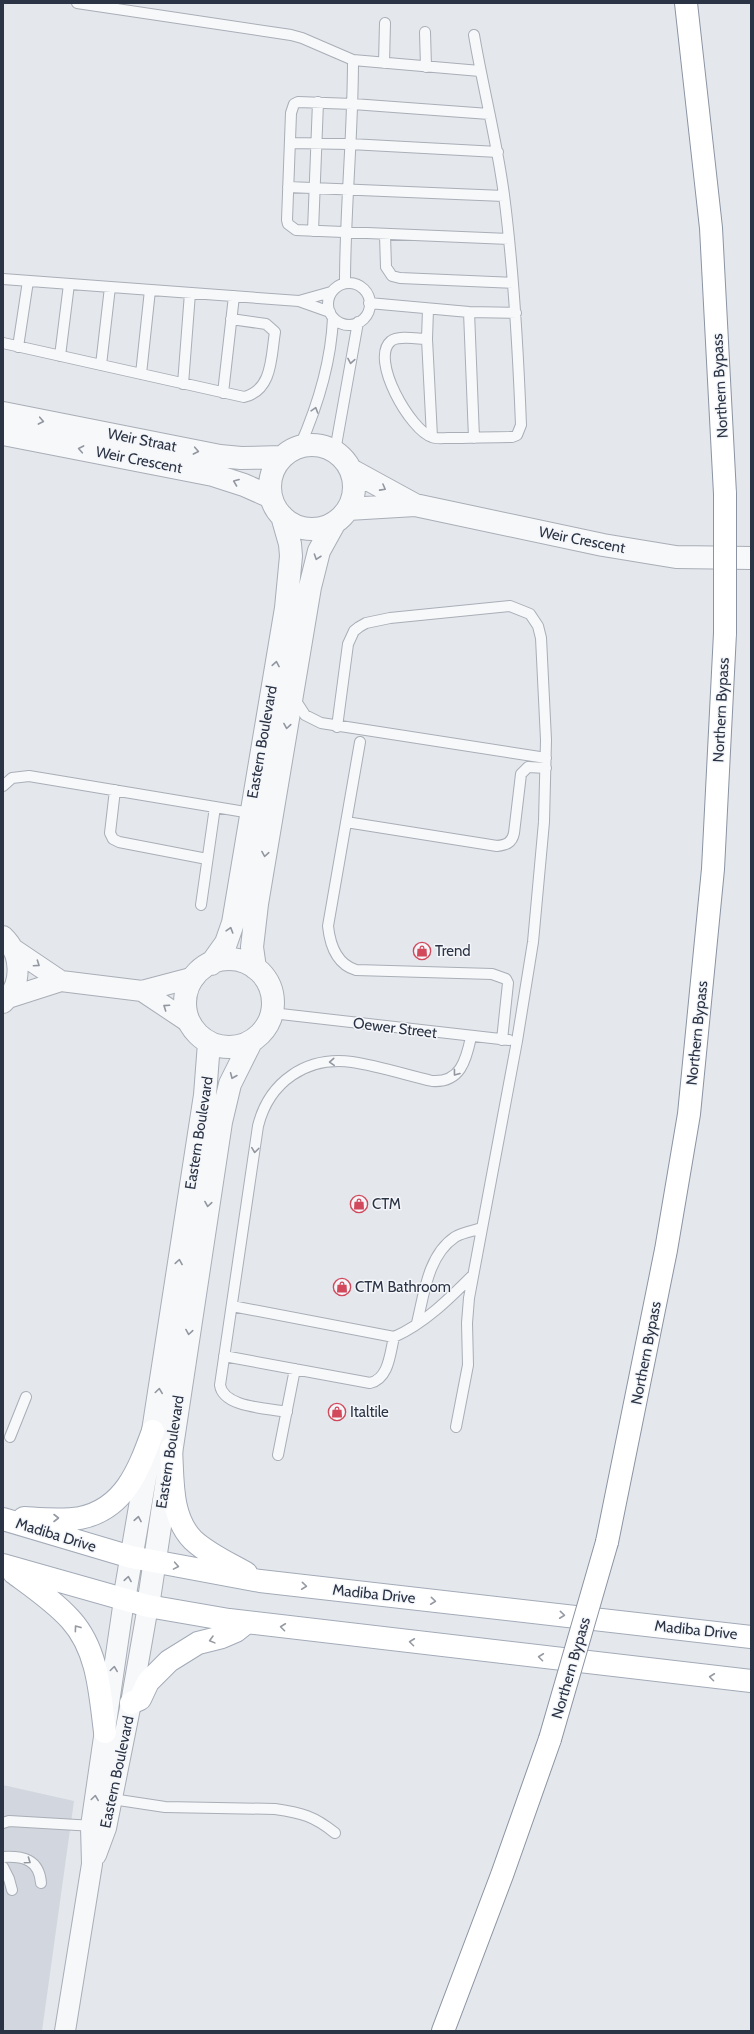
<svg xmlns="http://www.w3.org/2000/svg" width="754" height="2034" viewBox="0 0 754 2034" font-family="Cabin,sans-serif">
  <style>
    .built { fill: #d2d6de }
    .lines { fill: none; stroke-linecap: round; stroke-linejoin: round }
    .service-casing { stroke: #a9aeb7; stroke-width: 12 }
    .minor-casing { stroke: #a9aeb7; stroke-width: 22 }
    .tertiary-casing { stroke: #a9aeb7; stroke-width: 24 }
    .primary-casing { stroke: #a3abb8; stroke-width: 24 }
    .motorway-casing { stroke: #8b94a3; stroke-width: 24 }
    .service { stroke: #f7f8fa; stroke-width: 10 }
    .minor { stroke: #f7f8fa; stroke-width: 20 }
    .tertiary { stroke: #f7f8fa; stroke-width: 22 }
    .primary { stroke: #fff; stroke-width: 22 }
    .motorway { stroke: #fff; stroke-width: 22 }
    .motorway-bridge-casing { stroke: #8b94a3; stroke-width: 24; stroke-linecap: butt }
    .motorway-bridge { stroke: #fff; stroke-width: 22 }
    .oneway { stroke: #9196a0 }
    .oneway2 { stroke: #959aa2 }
    .labels { text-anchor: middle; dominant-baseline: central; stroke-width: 3; stroke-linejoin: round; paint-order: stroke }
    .street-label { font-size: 15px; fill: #2b3445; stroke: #f4f6f9 }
    .poi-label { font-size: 15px; fill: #2b3445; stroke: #f4f6f9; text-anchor: start }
  </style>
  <rect width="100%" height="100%" fill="#e4e7ec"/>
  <path class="built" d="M 3,1785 L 74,1801 L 42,2031 L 3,2031 Z"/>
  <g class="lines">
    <defs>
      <path id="service" d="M 77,3 L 291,35 L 302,38 L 353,60
        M 425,32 L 426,67
        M 384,63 L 385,23
        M 489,114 L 353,104 L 298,102 L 294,104 L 291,113 L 287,220 L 288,224 L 296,230 L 509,239
        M 290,143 L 350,144 L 498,152
        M 288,187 L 504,196
        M 313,231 L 318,102
        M 385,235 L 386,267 L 392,276 L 400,278 L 513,283
        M 3,279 L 299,301 L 330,312
        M 345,283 C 345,209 353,135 353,60 L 480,71
        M328 304a21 21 0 1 1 42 0a21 21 0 1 1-42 0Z
        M 299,301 L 331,292
        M 369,303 L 469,312 L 516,313
        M 428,309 L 427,339 L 432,437
        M 469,312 L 474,438
        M 427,339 C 418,339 399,335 391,341 C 369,359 411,431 432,437 C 437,439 443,438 448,438 C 469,438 491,437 512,437 L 517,435 L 521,425 C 518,348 514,272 504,195 C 497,141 483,88 474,35
        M 3,343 L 244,397 C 273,390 271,356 275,332 L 266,324 L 231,319
        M 18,347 L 28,281
        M 60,356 L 69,284
        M 101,365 L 110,287
        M 141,374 L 150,290
        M 183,384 L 190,293
        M 223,393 L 234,296
        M 300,446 C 318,405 331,363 333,318
        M 335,451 L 358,322
        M 294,698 L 305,715 L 321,723 L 546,758
        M 337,727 L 348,644 L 354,631 L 359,627 L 366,623 L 390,618 L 510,606 L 530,614 L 538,626 L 541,638 L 546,740 L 544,822 L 533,942 L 517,1041 L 469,1298 L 467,1323 L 468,1365 L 456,1427
        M 360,742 L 328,926 C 330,945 336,964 356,970 L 492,974 L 506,979 L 508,983 L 502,1040
        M 3,786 L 12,778 L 29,776 L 251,813
        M 115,790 L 110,833 L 113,839 L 119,842 L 207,859
        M 346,822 L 497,846 C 506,845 512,843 514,833 L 521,774 L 528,767 L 546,768
        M 201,905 L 215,807
        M 272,1013 L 509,1040
        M 232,1306 L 394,1337 C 424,1324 450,1298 473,1275
        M 417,1323 C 424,1294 428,1255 455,1237 C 463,1232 473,1231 482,1228
        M 224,1356 L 370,1383 C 389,1379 390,1353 394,1337
        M 287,1412 C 269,1408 223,1408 220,1385 L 258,1126 C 269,1082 306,1056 352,1062 C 379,1066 406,1075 432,1081 C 460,1083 466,1061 471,1037
        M 10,1437 L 26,1397
        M 278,1455 L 295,1369
        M 112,1799 L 165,1807 L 275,1809 C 302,1813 314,1816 335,1833
        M 3,1823 L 9,1821 L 94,1826
        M 3,1857 C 23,1856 39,1859 41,1883
        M 3,1867 L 9,1879 L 12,1890"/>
      <path id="minor" d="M 3,936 C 22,954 23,985 3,1003
        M 12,948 L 61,981
        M 142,991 L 190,1023
        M 8,998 L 61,981 L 142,991 L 195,977
        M 96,1855 L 106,1828 L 131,1703 L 148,1606
        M 65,2031 L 92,1864 L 91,1826 L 124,1600"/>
      <path id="tertiary" d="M 3,413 L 220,456 L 241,458 L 282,457
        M 3,434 L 213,475 L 244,485 L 271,497
        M270 487a42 42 0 1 1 84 0a42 42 0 1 1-84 0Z
        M 351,470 L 415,505
        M 348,509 L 415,505 L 603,545 L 676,557 L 751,558
        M185 1003a44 44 0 1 1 88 0a44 44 0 1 1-88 0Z
        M 211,964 L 226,943 L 233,923 L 286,608 L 291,556 L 290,544 L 282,516
        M 255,968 L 252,947 L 257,904 L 310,587 L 319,551 L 335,522
        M 124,1600 L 153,1431 L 205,1095 L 209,1043
        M 148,1606 L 221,1122 L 230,1084 L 251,1042"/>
      <path id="primary" d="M 171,1449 C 173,1479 170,1517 193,1540 C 208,1554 228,1563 246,1573
        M 24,1518 C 42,1519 62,1521 80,1518 C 125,1509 139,1469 153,1431
        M 3,1519 L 131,1557 L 260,1581 L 751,1637
        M 3,1565 L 148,1606 L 229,1620 L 751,1681
        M 14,1573 C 33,1587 55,1602 71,1620 C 98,1650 100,1693 105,1732
        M 131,1703 L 140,1699 L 148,1682 L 169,1661 L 198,1643 L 222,1637 L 236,1631 L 246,1623"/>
      <path id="motorway" d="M 686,3 L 711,228 L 725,494
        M 607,1542 L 666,1250 L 689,1114 L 713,869 L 725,633
        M 443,2031 L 502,1875 L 550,1739"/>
    </defs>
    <use href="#service" class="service-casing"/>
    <use href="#minor" class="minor-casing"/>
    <use href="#tertiary" class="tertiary-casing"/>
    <use href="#primary" class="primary-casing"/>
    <use href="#motorway" class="motorway-casing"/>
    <use href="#service" class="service"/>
    <use href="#minor" class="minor"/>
    <use href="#tertiary" class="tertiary"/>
    <use href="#primary" class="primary"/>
    <use href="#motorway" class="motorway"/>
    <defs>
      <path id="motorway-bridge" d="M 725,494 L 725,633
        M 550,1739 L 607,1542"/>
    </defs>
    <use href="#motorway-bridge" class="motorway-bridge-casing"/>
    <use href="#motorway-bridge" class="motorway-bridge"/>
  </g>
  <defs><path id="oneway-chevron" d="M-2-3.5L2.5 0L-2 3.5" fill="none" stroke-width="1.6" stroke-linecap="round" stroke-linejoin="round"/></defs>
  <g class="oneway">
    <use href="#oneway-chevron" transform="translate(351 361) rotate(100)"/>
    <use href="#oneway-chevron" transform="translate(315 410) rotate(-73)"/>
    <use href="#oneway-chevron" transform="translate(41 421) rotate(11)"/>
    <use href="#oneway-chevron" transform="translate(81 449) rotate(-169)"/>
    <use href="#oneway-chevron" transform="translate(196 451) rotate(11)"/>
    <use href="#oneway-chevron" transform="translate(236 482) rotate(-159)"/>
    <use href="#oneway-chevron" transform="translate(383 488) rotate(29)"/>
    <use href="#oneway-chevron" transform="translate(317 557) rotate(109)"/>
    <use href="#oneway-chevron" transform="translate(276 664) rotate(-80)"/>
    <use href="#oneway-chevron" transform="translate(287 726) rotate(99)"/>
    <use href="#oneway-chevron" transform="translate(265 854) rotate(99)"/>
    <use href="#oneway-chevron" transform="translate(230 930) rotate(-73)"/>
    <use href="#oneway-chevron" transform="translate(37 964) rotate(34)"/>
    <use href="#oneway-chevron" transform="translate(166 1007) rotate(-146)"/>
    <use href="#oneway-chevron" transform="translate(332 1062) rotate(176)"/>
    <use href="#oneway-chevron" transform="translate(456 1073) rotate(127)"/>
    <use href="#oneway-chevron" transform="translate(233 1076) rotate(113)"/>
    <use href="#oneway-chevron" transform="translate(255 1150) rotate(97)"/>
    <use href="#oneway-chevron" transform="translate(208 1204) rotate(99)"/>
    <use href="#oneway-chevron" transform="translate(179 1262) rotate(-81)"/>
    <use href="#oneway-chevron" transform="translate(189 1332) rotate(99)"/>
    <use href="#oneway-chevron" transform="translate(159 1391) rotate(-82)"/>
    <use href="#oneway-chevron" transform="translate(138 1519) rotate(-80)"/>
    <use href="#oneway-chevron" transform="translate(128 1579) rotate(-81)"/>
    <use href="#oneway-chevron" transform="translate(114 1669) rotate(-82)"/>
    <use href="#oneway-chevron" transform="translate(95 1798) rotate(-82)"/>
    <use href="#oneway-chevron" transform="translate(28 1861) rotate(35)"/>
  </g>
  <g class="oneway2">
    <use href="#oneway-chevron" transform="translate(56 1518)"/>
    <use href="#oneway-chevron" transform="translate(176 1566) rotate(10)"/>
    <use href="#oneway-chevron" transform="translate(304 1586) rotate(6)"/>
    <use href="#oneway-chevron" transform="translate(433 1601) rotate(6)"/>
    <use href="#oneway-chevron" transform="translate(562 1615) rotate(6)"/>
    <use href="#oneway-chevron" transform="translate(283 1627) rotate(-173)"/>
    <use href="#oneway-chevron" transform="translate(77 1628) rotate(-126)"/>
    <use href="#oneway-chevron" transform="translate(212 1640) rotate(165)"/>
    <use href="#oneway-chevron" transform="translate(412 1642) rotate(-173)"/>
    <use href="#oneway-chevron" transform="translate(541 1657) rotate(-173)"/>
    <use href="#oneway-chevron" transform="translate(712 1677) rotate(-173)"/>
  </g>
  <defs>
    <symbol id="shop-ring" viewBox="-11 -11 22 22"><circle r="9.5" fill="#f4f6f9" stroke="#d1495b" stroke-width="1.5"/><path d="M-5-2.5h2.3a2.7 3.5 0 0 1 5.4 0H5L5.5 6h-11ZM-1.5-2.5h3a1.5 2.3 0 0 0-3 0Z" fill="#d1495b"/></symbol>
  </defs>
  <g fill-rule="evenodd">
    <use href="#shop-ring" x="412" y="941" width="20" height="20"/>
    <use href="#shop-ring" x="349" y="1194" width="20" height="20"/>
    <use href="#shop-ring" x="332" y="1277" width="20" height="20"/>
    <use href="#shop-ring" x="327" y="1402" width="20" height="20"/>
  </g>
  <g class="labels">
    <g class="street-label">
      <text transform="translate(720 386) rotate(-93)">Northern Bypass</text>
      <text transform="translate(142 440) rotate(11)">Weir Straat</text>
      <text transform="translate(139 460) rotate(11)">Weir Crescent</text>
      <text transform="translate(582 540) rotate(11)">Weir Crescent</text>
      <text transform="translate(721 710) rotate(-87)">Northern Bypass</text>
      <text transform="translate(262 742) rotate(-80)">Eastern Boulevard</text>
      <text transform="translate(395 1028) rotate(7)">Oewer Street</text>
      <text transform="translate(697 1033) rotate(-84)">Northern Bypass</text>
      <text transform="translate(199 1133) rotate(-81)">Eastern Boulevard</text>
      <text transform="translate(646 1353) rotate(-79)">Northern Bypass</text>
      <text transform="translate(170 1452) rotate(-81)">Eastern Boulevard</text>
      <text transform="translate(56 1535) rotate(17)">Madiba Drive</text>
      <text transform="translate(374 1594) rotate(6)">Madiba Drive</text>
      <text transform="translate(696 1630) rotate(6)">Madiba Drive</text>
      <text transform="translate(571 1668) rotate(-74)">Northern Bypass</text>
      <text transform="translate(117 1772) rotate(-78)">Eastern Boulevard</text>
    </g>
    <g class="poi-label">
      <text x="435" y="951">Trend</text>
      <text x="372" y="1204">CTM</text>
      <text x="355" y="1287">CTM Bathroom</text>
      <text x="350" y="1412">Italtile</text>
    </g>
  </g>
  <rect width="754" height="2034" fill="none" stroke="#2b3445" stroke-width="8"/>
</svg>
